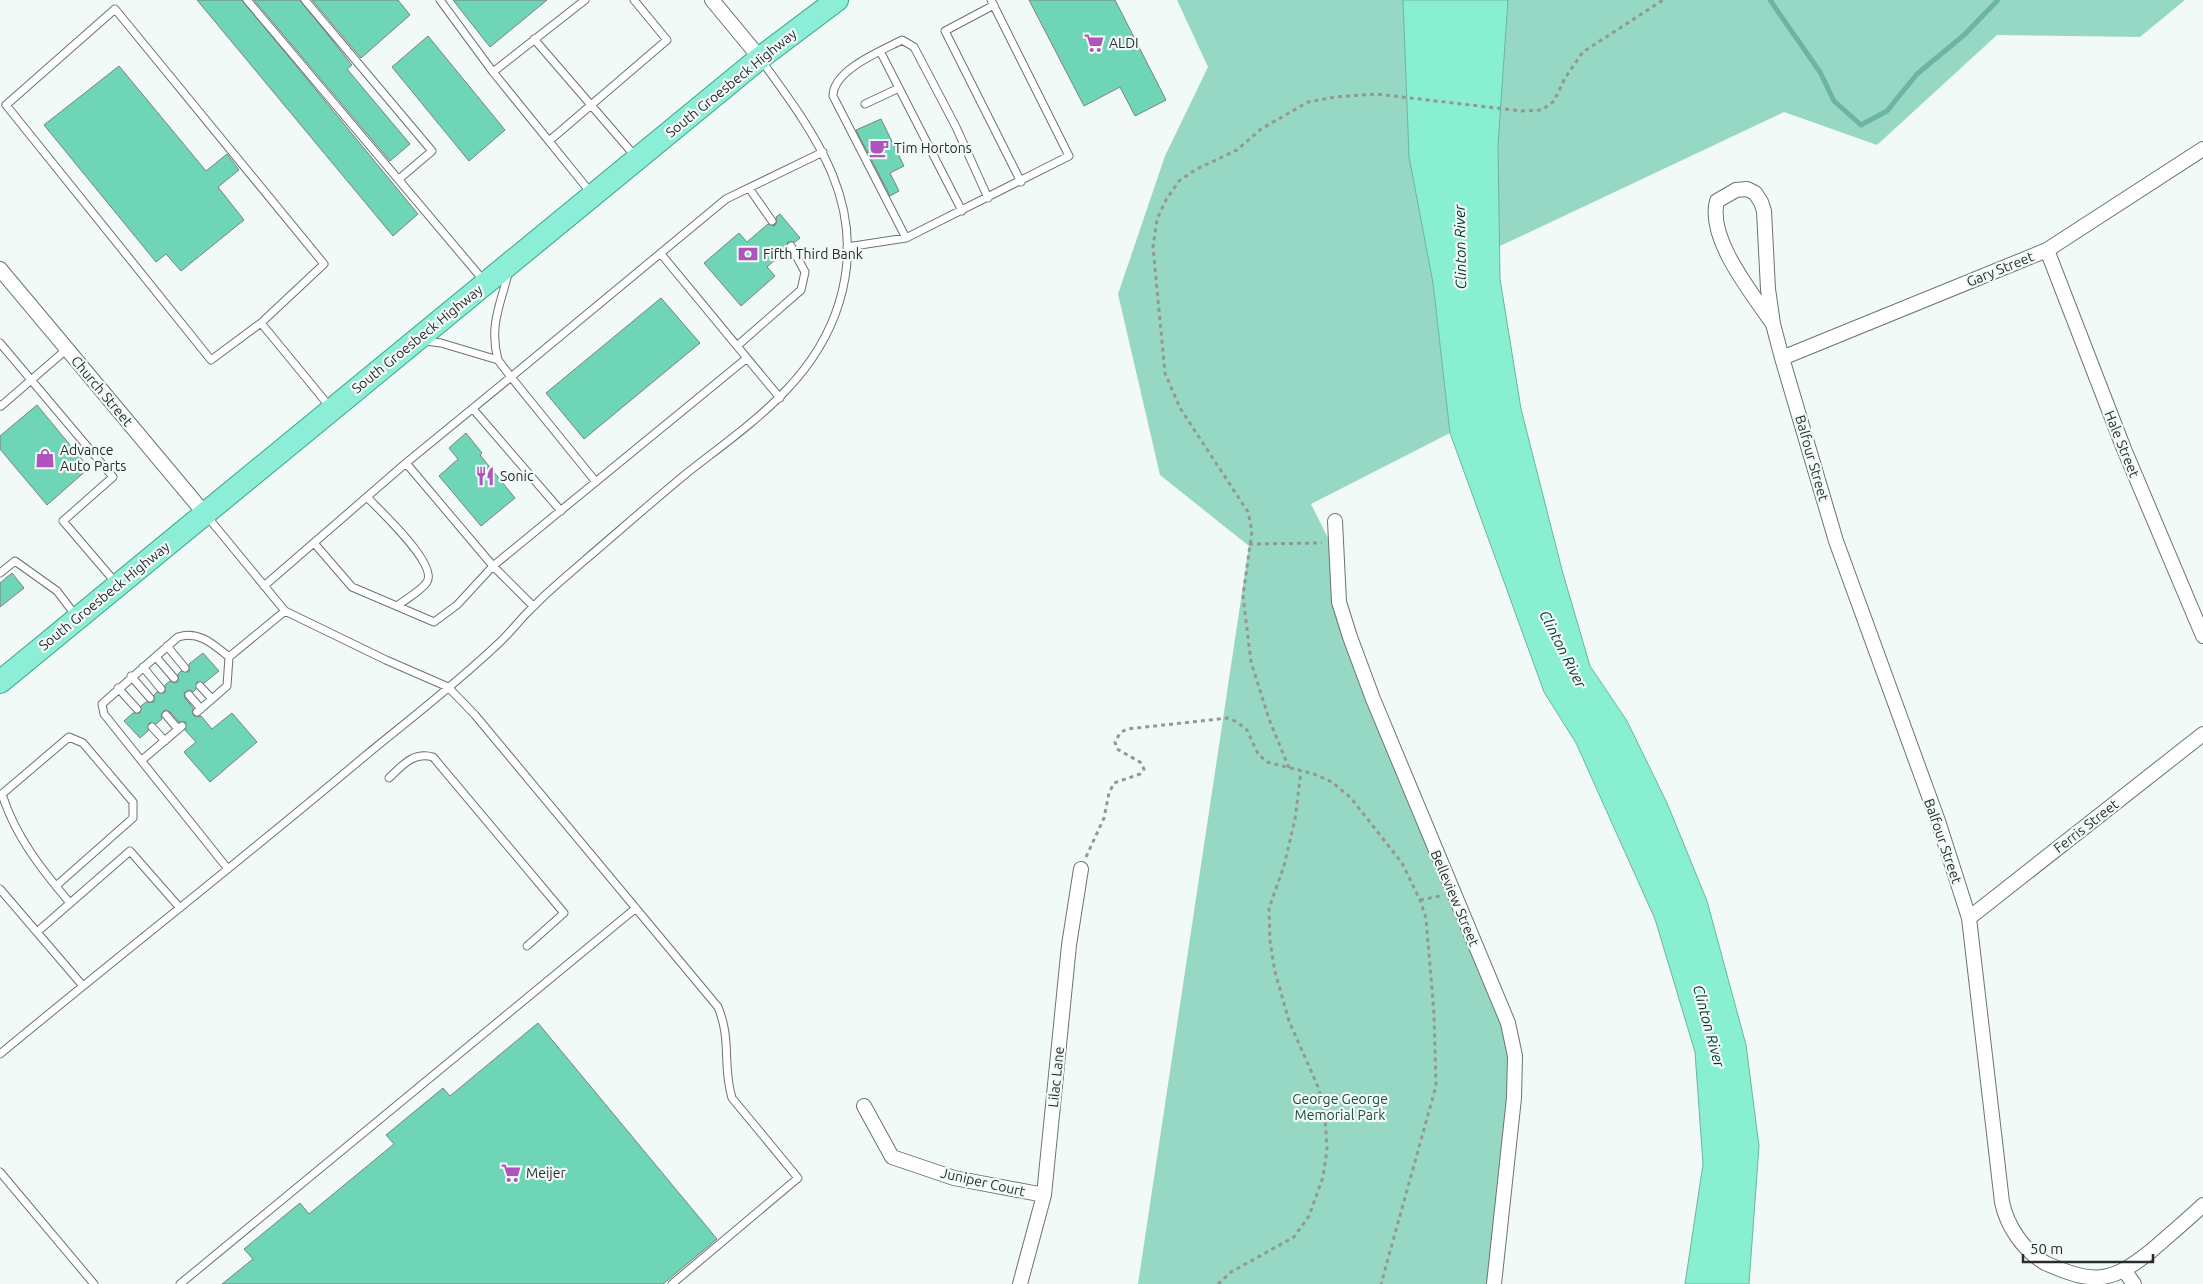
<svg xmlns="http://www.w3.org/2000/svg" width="2203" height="1284" viewBox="0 0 2203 1284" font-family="Ubuntu,sans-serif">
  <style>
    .green { fill: #97d8c4 }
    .water { fill: #89efd1; stroke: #6cb5a0 }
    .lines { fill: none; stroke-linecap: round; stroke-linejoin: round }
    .stream { stroke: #6cb5a0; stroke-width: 5 }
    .building { fill: #6ed5b7; stroke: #7b827f }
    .service-casing { stroke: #6d7371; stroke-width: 9 }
    .minor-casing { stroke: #6d7371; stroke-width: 16 }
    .primary-casing { stroke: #38a389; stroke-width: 24 }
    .path { stroke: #939896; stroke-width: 3; stroke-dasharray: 4 4; stroke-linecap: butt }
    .service { stroke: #fff; stroke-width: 7 }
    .minor { stroke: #fff; stroke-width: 14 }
    .primary { stroke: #8ceed6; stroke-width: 22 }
    .labels { text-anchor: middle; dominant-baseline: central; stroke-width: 4.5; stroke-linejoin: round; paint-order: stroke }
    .poi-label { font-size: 14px; fill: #2a2d2c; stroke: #f2faf7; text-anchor: start }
    .street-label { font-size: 14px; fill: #2a2d2c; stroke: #f2faf7 }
    .park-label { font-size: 14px; fill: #204d41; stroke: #f2faf7 }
    .water-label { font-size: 15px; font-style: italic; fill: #033529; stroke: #f2faf7 }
  </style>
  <rect width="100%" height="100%" fill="#f2faf7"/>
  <path class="green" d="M 1177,0 L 2185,0 L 2140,37 L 1997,35 L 1877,145 L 1784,112 L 1500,246 L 1433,283 L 1450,433 L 1311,504 L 1336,554 L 1339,602 L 1515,1056 L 1494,1284 L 1138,1284 L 1249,546 L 1160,475 L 1118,294 L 1165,156 L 1208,67 Z"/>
  <path class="water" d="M 1403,0 L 1508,0 L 1498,145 L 1500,279 L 1521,409 L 1562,570 L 1590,666 L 1627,721 L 1667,803 L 1707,901 L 1746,1045 L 1759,1146 L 1749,1284 L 1685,1284 L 1703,1164 L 1695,1052 L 1655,919 L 1576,743 L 1544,692 L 1450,433 L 1433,283 L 1409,157 Z"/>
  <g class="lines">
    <path class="stream" d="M 1770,0 L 1820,72 L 1834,101 L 1861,125 L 1887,111 L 1917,74 L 1964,35 L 1998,0"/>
  </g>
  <path class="building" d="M 197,0 L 242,0 L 418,214 L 393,236 Z
    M 254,0 L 300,0 L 352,65 L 347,69 L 410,144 L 390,161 Z
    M 312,0 L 398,0 L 410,15 L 361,58 Z
    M 453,0 L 547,0 L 490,47 Z
    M 1029,0 L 1115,0 L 1166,100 L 1135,116 L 1120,87 L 1084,106 Z
    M 428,36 L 505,130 L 469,161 L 392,67 Z
    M 119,66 L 206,171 L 227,154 L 239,170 L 218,187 L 244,220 L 181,271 L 166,254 L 156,262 L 44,125 Z
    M 881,119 L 904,166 L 890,173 L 899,191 L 890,196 L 856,130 Z
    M 780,214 L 800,238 L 795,242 L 788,242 L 787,249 L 767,267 L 775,276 L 741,306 L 704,263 L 739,233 L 747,242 L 768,224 L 775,226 L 777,221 L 776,217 Z
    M 661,298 L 700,343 L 584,439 L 546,393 Z
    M 37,405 L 89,468 L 47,505 L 0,449 L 0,436 Z
    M 466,433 L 482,453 L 480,455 L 515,498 L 481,526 L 439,476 L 458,459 L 449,448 Z
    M 12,573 L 24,588 L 0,607 L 0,583 Z
    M 203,653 L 219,671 L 204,683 L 197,682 L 196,689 L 193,692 L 189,690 L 184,693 L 185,698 L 193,708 L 193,715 L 196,717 L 201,716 L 212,729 L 232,713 L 257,742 L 210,782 L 184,752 L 196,742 L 185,730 L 186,722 L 179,722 L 170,712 L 165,710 L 161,714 L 162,719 L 156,724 L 149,723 L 148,731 L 140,738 L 124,721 L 133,713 L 140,713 L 141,706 L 146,702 L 154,702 L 154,695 L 157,692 L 165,693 L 165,685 L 170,681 L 174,683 L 178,682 L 178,674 L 181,671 L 189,672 L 189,664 Z
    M 538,1023 L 717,1239 L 663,1284 L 222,1284 L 253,1259 L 244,1249 L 300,1203 L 309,1214 L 394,1144 L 386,1135 L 443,1088 L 450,1096 Z"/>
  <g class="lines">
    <defs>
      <path id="service" d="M 247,0 L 484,281
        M 305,0 L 432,151 L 399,179
        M 440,0 L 493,72 L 591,193
        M 994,5 L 945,31 L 1021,182
        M 534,39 L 635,156
        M 880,51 L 962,211
        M 493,72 L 585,0
        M 865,104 L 899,88
        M 549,141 L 667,40 L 634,0
        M 749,188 L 772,221
        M 906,238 L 833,96 C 833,70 881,51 902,40 L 914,47 L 956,127 L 988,198
        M 847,247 L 906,238 L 1069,156 L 991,0
        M 661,254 L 780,398
        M 261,323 L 211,360 L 6,105 L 115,9 L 324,264 L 261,323 L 330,407
        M 425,341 L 441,343 L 498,360 C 489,326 500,306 508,274
        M 0,343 L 113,477 L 63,521 L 116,583
        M 737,346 L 801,290 L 805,272 L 791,246
        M 498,360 L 511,377 L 726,199 L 823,152
        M 0,405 L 1,406 L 67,349
        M 473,409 L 561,511
        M 596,482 L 511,377 L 406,463 L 493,566 L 747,358
        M 367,497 C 380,511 438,564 427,582 C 421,591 406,599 397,606
        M 206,515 L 285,611 L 386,660 L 448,687 L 475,715 L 718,1007 C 732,1041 722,1065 732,1098 L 798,1178 L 672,1284
        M 314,543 L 352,587 L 434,622 L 457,605 L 493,566 L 533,606
        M 0,573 L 15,561 L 57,591 L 76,616
        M 264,586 L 406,463
        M 167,646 L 185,668
        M 156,657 L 174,678
        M 143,667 L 161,689
        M 131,676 L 150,698
        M 200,686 L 212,699
        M 118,688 L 137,709
        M 189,695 L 201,709
        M 197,712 L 227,686 L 229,657
        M 166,715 L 178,729
        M 152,727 L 165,741
        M 142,760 L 182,726
        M 389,778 C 402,766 413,751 433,757 L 564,913 L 527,946
        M 228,869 L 104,714 L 102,704 L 178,637 C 199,630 214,645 229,657 L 285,611
        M 56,886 L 133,818 L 133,802 L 83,743 L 69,737 L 2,794 C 15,836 42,870 70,903
        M 0,889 L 83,986
        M 37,932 L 130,851 L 180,908
        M 0,1054 C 121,954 245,857 365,756 C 410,719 457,683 499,643 C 511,632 521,618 533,607 C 549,590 568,575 585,560 C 619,531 653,501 687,473 C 748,425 815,382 839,303 C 869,206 816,135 761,60
        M 0,1172 L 94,1284
        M 180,1284 L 636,908"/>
      <path id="minor" d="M 712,0 L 760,58
        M 2047,250 L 2124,449 L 2203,636
        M 0,269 L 205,514
        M 1773,324 C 1752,293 1707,239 1717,201 L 1736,190 L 1747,189 L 1755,193 L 1761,202 L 1764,211 L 1768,289 L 1773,324 L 1782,358 L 1836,541 L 1938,821 L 1969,918 L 2002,1202 C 2007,1226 2023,1250 2045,1263 C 2093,1284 2110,1284 2151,1251 C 2168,1236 2186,1221 2203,1205
        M 1782,358 L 2047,250 L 2203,149
        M 1335,521 L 1339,602 L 1350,637 L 1373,699 L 1508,1023 L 1515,1056 L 1514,1098 L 1494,1284
        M 1969,918 L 2203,734
        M 864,1106 L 892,1157 L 954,1178 L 1044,1195
        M 2126,1273 L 2134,1284
        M 1020,1284 L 1044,1195 L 1069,945 L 1081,869"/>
      <path id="primary" d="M 0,682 L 760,58 L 837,0"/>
    </defs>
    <use href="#service" class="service-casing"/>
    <use href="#minor" class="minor-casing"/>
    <use href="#primary" class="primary-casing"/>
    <path class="path" d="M 1249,544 L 1322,543
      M 1289,768 L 1269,719 L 1251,662 L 1243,596 L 1252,531 L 1248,512 L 1180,408 L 1165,373 L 1153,247 L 1157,219 L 1166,200 L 1179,181 L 1195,170 L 1237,150 L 1261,129 L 1308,102 L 1335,97 L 1376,94 L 1522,111 L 1542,110 L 1554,101 L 1565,78 L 1583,52 L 1663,0
      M 1086,857 L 1104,818 L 1109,793 L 1114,783 L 1140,774 L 1144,769 L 1140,762 L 1117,749 L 1115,742 L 1120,733 L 1127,729 L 1228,718 L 1237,722 L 1247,730 L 1258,754 L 1267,762 L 1314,774 L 1332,782 L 1351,798 L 1402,863 L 1420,900 L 1426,918 L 1434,1014 L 1436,1086 L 1381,1284
      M 1420,900 L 1440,896
      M 1218,1284 L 1231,1272 L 1294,1237 L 1309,1216 L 1323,1177 L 1327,1150 L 1325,1117 L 1319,1089 L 1289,1021 L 1275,972 L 1270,941 L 1269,908 L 1284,866 L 1295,819 L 1301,771"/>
    <use href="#service" class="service"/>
    <use href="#minor" class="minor"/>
    <use href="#primary" class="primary"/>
  </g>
  <defs>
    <symbol id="supermarket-bare" viewBox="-9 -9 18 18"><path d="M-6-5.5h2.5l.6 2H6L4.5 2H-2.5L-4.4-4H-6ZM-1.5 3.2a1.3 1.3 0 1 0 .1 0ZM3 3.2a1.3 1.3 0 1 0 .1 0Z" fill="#b053bd" stroke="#f2faf7" stroke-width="2.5" paint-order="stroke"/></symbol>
    <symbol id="cafe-bare" viewBox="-9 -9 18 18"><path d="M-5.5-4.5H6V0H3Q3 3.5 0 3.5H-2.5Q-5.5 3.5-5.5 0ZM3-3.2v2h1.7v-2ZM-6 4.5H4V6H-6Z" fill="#b053bd" stroke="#f2faf7" stroke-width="2.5" paint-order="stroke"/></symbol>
    <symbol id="bank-bare" viewBox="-9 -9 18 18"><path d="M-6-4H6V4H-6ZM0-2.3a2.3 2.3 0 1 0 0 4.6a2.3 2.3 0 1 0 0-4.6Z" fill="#b053bd" stroke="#f2faf7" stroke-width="2.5" paint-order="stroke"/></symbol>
    <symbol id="shop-bare" viewBox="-9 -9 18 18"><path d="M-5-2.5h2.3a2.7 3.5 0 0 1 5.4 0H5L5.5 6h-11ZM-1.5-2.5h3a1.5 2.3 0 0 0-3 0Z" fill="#b053bd" stroke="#f2faf7" stroke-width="2.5" paint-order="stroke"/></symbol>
    <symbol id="restaurant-bare" viewBox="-9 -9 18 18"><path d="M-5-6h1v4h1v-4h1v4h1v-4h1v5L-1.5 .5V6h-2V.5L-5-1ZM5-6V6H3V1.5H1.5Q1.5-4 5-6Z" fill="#b053bd" stroke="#f2faf7" stroke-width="2.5" paint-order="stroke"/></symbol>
  </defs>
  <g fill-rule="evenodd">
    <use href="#supermarket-bare" x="1080" y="29" width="28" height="28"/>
    <use href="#cafe-bare" x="865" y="134" width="28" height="28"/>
    <use href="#bank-bare" x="734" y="240" width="28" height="28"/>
    <use href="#shop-bare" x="31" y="444" width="28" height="28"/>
    <use href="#restaurant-bare" x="471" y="462" width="28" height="28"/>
    <use href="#supermarket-bare" x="497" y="1159" width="28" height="28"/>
  </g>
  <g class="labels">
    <g class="poi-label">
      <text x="1109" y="43">ALDI</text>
      <text x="894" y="148">Tim Hortons</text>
      <text x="763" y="254">Fifth Third Bank</text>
      <text x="60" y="450">Advance<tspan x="60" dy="16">Auto Parts</tspan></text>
      <text x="500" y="476">Sonic</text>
      <text x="526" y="1173">Meijer</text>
    </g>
    <g class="street-label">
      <text transform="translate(731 83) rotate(-39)">South Groesbeck Highway</text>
      <text transform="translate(2000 269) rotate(-22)">Gary Street</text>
      <text transform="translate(417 339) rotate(-39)">South Groesbeck Highway</text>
      <text transform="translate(102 391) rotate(50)">Church Street</text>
      <text transform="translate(2122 444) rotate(68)">Hale Street</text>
      <text transform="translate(1812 458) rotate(74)">Balfour Street</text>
      <text transform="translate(104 596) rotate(-39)">South Groesbeck Highway</text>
      <text transform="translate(2086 826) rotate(-38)">Ferris Street</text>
      <text transform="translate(1943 841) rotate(71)">Balfour Street</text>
      <text transform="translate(1455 898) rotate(67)">Belleview Street</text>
      <text transform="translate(1056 1077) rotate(-84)">Lilac Lane</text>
      <text transform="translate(983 1182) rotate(13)">Juniper Court</text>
    </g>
    <g class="park-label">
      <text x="1340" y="1099">George George<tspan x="1340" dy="16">Memorial Park</tspan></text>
    </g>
    <g class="water-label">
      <text transform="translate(1460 247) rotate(-91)">Clinton River</text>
      <text transform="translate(1563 649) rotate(63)">Clinton River</text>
      <text transform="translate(1709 1026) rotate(75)">Clinton River</text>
    </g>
  </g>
  <path d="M2023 1254v8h130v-8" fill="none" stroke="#2a2d2c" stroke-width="2.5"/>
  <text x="2030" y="1254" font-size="15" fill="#2a2d2c" stroke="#f2faf7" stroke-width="4" paint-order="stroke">50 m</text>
</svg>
